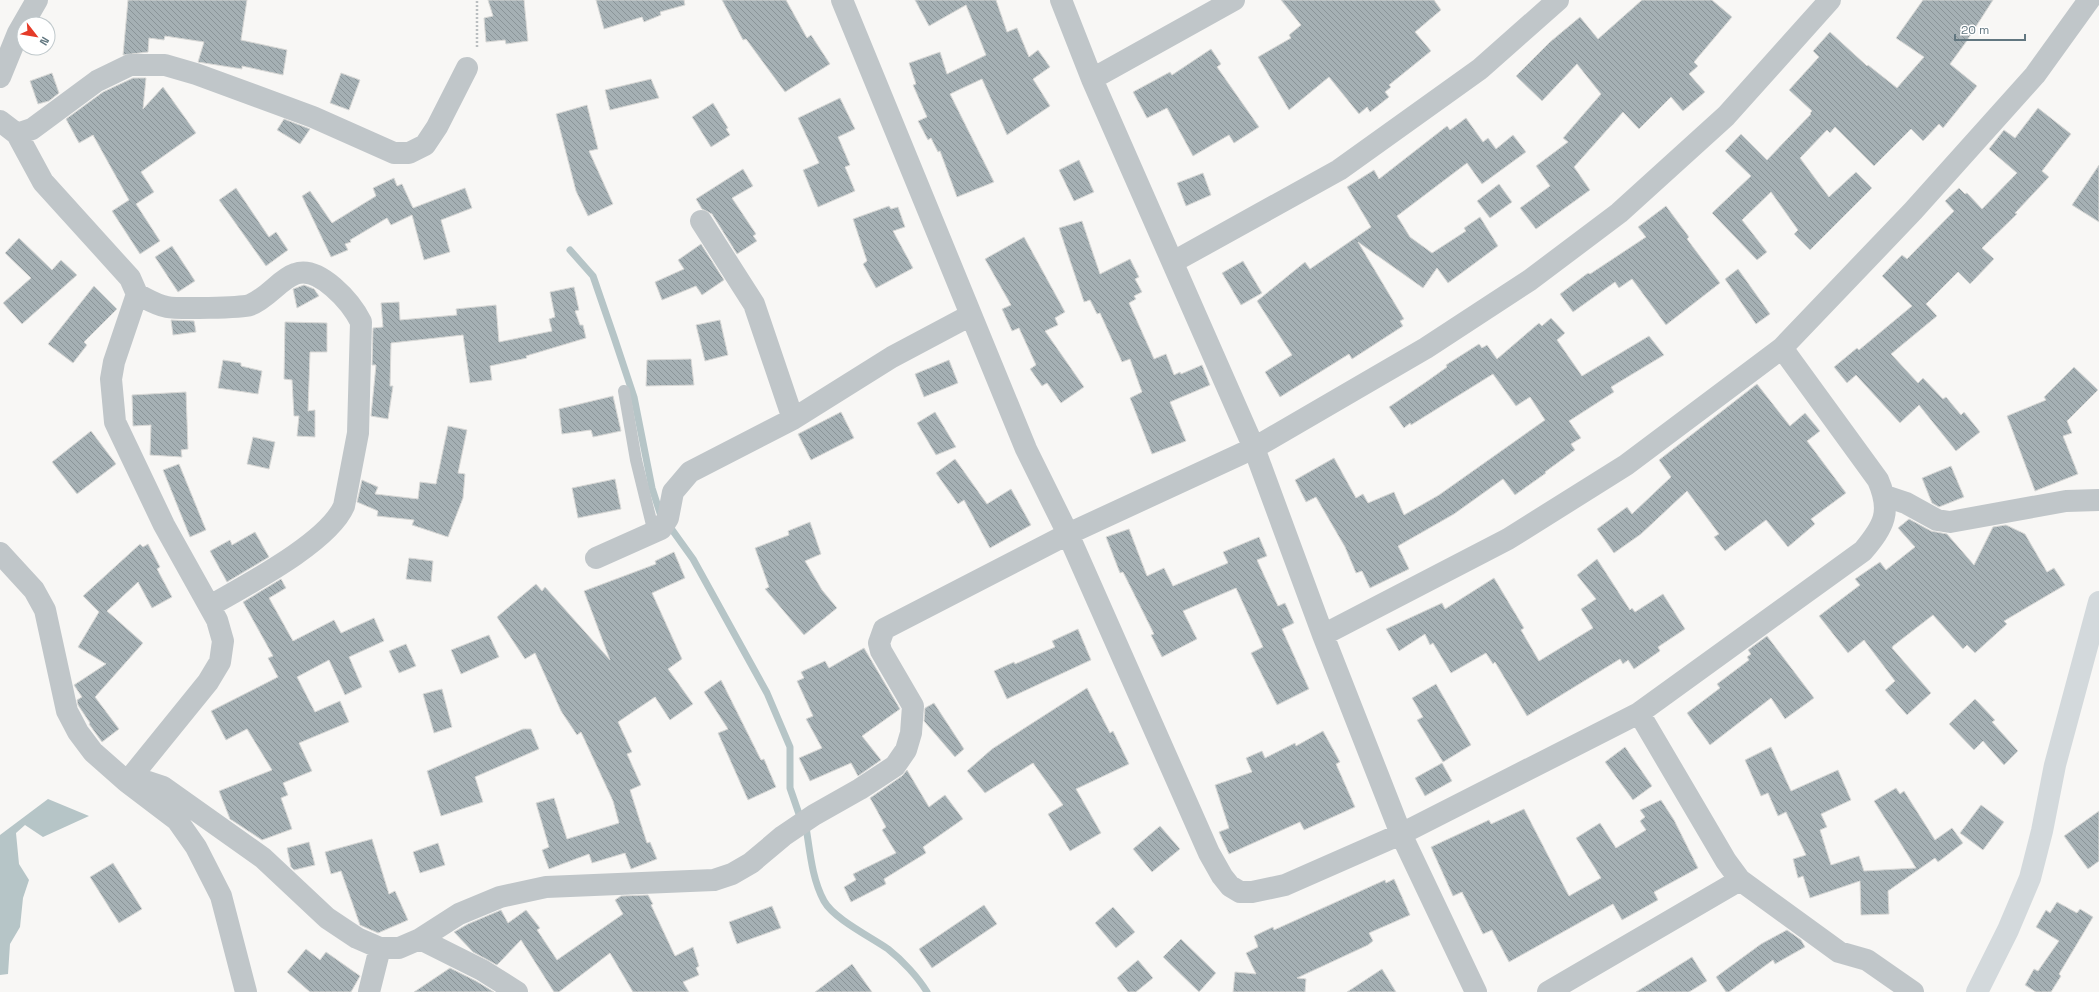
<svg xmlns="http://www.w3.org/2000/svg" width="2099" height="992" viewBox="0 0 2099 992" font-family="'Space Grotesk',sans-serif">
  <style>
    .water { fill: #b6c5c7 }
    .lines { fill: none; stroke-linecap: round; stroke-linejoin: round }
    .stream { stroke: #b6c5c7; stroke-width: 7 }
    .building { fill: url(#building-back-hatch); stroke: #d9d9d7 }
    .path { stroke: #babec0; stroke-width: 2.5; stroke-dasharray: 2 2; stroke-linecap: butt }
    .lane { stroke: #c0c6c9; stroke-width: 12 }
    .street { stroke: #c0c6c9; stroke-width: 22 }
    .secondary { stroke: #d3d9dc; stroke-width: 22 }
  </style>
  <defs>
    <pattern id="building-back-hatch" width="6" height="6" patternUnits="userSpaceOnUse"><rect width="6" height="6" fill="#a5b0b4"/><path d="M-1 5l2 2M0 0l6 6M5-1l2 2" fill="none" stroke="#8a9498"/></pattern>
  </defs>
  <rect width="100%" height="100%" fill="#f8f7f5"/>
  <path class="water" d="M 48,799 L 89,816 L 43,837 L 25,825 L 16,833 L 19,864 L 29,880 L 23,898 L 20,927 L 10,944 L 8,974 L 0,975 L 0,835 Z"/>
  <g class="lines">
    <path class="stream" d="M 570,250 L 593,276 L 614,337 L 634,397 L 652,488 L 660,513 L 693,559 L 767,693 L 790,747 L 790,788 L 799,814
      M 806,827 C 810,852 812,879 824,901 C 834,919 871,937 888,949 C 902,960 918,977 927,992"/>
  </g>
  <path class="building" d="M 128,0 L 247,0 L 241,40 L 287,50 L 283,75 L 242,66 L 242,69 L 198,62 L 204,42 L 165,36 L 164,40 L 149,38 L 148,52 L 123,55 Z
    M 488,0 L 524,0 L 528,41 L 506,44 L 505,40 L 486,42 L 484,18 L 493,16 Z
    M 596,0 L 684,0 L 685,5 L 660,12 L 661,15 L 644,22 L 642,17 L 604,29 Z
    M 722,0 L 786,0 L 807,38 L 811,35 L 830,64 L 785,92 L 746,39 L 743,40 Z
    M 915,0 L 996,0 L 1007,32 L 1017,28 L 1029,57 L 1038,50 L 1050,67 L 1033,79 L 1050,106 L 1007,135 L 982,79 L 950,94 L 994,182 L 957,197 L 940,151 L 938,152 L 931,138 L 928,140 L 918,121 L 927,117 L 913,85 L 916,84 L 909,63 L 940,52 L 947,74 L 986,55 L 966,5 L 929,26 Z
    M 1281,0 L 1434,0 L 1441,10 L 1415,32 L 1431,51 L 1389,85 L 1391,87 L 1385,92 L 1389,97 L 1370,112 L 1367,107 L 1359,114 L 1329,77 L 1289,110 L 1258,57 L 1291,38 L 1289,35 L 1301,25 Z
    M 1642,0 L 1712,0 L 1732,17 L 1694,62 L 1698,66 L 1689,74 L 1705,92 L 1683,111 L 1671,97 L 1639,129 L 1623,112 L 1574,167 L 1590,190 L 1536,229 L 1520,208 L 1550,186 L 1536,166 L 1568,142 L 1563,138 L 1601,94 L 1577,64 L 1542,101 L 1516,76 L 1550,42 L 1580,17 L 1598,39 Z
    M 1923,0 L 1993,0 L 1966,42 L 1950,64 L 1977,86 L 1943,128 L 1939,124 L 1923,141 L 1911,129 L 1874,166 L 1835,127 L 1830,133 L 1827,130 L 1800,158 L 1829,197 L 1856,172 L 1872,188 L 1810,250 L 1794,234 L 1798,230 L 1771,192 L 1742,220 L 1767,252 L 1757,260 L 1712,213 L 1751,176 L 1725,151 L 1741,134 L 1767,160 L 1811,114 L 1810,113 L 1812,111 L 1789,90 L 1819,57 L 1813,51 L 1830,32 L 1867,66 L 1868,65 L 1897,88 L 1924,57 L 1896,38 Z
    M 1211,49 L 1221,64 L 1217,67 L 1259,127 L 1234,143 L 1229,135 L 1193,156 L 1167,108 L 1147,118 L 1133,92 L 1170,72 L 1172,75 Z
    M 52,73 L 59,93 L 49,101 L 38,104 L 30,81 Z
    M 341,73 L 360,80 L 349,110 L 330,103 Z
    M 133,78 L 146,78 L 143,109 L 163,87 L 196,133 L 141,172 L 154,192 L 136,204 L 160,241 L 140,254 L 112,211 L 129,200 L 93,135 L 79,143 L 66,119 L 103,92 Z
    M 651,79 L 659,98 L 610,110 L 605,90 Z
    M 840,98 L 855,129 L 838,137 L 850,165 L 845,167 L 855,191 L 818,207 L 803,170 L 819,163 L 798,118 Z
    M 713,103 L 728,128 L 726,129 L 730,135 L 711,147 L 692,117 Z
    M 587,105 L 598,149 L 589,151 L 613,204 L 588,216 L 576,191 L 556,114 Z
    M 2038,108 L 2071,134 L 2042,171 L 2049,177 L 2015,213 L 2017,214 L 1982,248 L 1994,259 L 1970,284 L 1958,272 L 1926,304 L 1937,316 L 1891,354 L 1918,383 L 1923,378 L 1943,399 L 1946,397 L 1961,415 L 1964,412 L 1980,432 L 1956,451 L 1919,405 L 1900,423 L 1856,375 L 1847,383 L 1834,367 L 1857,348 L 1859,350 L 1912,306 L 1882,276 L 1902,255 L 1907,259 L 1954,211 L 1945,201 L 1959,188 L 1965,194 L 1967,193 L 1982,209 L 2017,173 L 1989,149 L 2004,130 L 2015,138 Z
    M 1466,118 L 1483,142 L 1488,138 L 1496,149 L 1513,135 L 1526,152 L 1482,184 L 1467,163 L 1397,216 L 1410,237 L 1432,253 L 1466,231 L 1464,228 L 1480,217 L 1498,246 L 1448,283 L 1437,268 L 1423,288 L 1358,242 L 1404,319 L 1400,321 L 1403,326 L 1352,359 L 1349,354 L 1280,397 L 1265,372 L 1292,355 L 1257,301 L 1305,262 L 1310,269 L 1371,227 L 1347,187 L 1374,170 L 1379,179 L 1447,126 L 1450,130 Z
    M 284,119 L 310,129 L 300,144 L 277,130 Z
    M 1079,160 L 1094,192 L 1074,201 L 1059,170 Z
    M 2099,165 L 2099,222 L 2072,205 Z
    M 743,169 L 753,186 L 732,198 L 756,234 L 753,236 L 757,241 L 737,254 L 712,214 L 702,209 L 696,199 Z
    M 1203,173 L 1211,195 L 1186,206 L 1177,183 Z
    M 394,178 L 397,186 L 402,184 L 413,208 L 465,188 L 472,208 L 441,220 L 450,252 L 424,260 L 412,215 L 391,225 L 387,218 L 350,240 L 351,242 L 345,244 L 348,250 L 331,257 L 302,196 L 310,191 L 332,223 L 376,196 L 373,188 Z
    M 1499,184 L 1512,202 L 1490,218 L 1477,201 Z
    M 236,188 L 269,237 L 276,232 L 288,250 L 266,266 L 219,200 Z
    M 889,206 L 891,209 L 898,207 L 905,227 L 893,231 L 913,268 L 876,288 L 863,264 L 867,261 L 853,219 Z
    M 1666,206 L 1689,237 L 1687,239 L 1720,283 L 1666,325 L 1632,279 L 1619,288 L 1615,282 L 1573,312 L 1560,294 L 1588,273 L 1590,274 L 1646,237 L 1638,227 Z
    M 1082,221 L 1100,274 L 1130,259 L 1139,277 L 1135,279 L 1142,292 L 1134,296 L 1136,299 L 1129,303 L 1154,359 L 1166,354 L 1174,375 L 1180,372 L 1181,374 L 1202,365 L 1210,385 L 1170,402 L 1186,441 L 1152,454 L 1130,398 L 1142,392 L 1130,359 L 1122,362 L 1100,313 L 1097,314 L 1090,300 L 1084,302 L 1059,228 Z
    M 1024,237 L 1065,312 L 1055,318 L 1058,325 L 1045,331 L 1084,387 L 1061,403 L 1047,383 L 1042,386 L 1030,369 L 1036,365 L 1019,328 L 1012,331 L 1002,309 L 1011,305 L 985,259 Z
    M 19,238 L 52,270 L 61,260 L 77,275 L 22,324 L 3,303 L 31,278 L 5,253 Z
    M 701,244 L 724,280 L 702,295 L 696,286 L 662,300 L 655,282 L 684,269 L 678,260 Z
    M 172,246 L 195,281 L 178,292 L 155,257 Z
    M 1243,261 L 1262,293 L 1241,305 L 1222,273 Z
    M 1738,269 L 1770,314 L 1756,324 L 1725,279 Z
    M 304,285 L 314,289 L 319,296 L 297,308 L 293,289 Z
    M 94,286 L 117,309 L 84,342 L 87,345 L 73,363 L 48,344 Z
    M 574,287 L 579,310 L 575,311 L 580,325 L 583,325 L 586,338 L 526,356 L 527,358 L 490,366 L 492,380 L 470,383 L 463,335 L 391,343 L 390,386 L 393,386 L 388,419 L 371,416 L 376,365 L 372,365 L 373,328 L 383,327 L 381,303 L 399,302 L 400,320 L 457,315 L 456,309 L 496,305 L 499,342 L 552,331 L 549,319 L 555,317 L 550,292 Z
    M 1551,318 L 1565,333 L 1557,340 L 1582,376 L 1649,336 L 1664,355 L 1611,387 L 1614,392 L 1569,421 L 1581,438 L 1571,444 L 1575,450 L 1545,472 L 1546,473 L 1515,495 L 1503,479 L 1454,514 L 1398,546 L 1409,569 L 1370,588 L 1362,571 L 1356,573 L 1345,547 L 1316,497 L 1306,502 L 1295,480 L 1334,458 L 1356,498 L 1363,494 L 1368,503 L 1394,492 L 1404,515 L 1439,495 L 1545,420 L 1530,397 L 1516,406 L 1493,374 L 1411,425 L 1410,423 L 1404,428 L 1389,407 L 1426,382 L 1447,367 L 1446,365 L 1479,344 L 1482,348 L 1487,345 L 1497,359 L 1539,323 L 1542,326 Z
    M 171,320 L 194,321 L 196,332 L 173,335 Z
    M 720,320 L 728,355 L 705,361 L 696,325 Z
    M 285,322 L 327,323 L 327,352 L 310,352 L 308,411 L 315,410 L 315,437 L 297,436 L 299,416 L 294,416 L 292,380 L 284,379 Z
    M 691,359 L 694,385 L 646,386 L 647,360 Z
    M 223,360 L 241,363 L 241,366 L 262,371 L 258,394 L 218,388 Z
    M 949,360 L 958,383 L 924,397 L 915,374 Z
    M 2074,367 L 2098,390 L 2067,421 L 2072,433 L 2063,436 L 2078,474 L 2035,491 L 2007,416 L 2046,400 L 2044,397 Z
    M 1757,384 L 1790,426 L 1805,413 L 1820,431 L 1807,441 L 1846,493 L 1811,519 L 1815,524 L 1788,547 L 1766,520 L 1725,551 L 1714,537 L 1719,534 L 1687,491 L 1641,534 L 1614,553 L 1597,529 L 1627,507 L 1632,514 L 1671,477 L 1659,460 Z
    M 186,392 L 188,449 L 181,450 L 182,457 L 150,455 L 151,425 L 133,426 L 132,395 Z
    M 613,396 L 621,431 L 593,437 L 591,430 L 562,434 L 559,409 Z
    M 841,412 L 854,438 L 811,460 L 798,434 Z
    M 935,412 L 956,447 L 936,455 L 917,423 Z
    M 448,426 L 467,430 L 458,473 L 465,474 L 463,498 L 448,537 L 412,525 L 414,520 L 377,516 L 378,511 L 357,502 L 362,480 L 378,487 L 375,494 L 418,499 L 420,482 L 436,484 Z
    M 91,431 L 116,464 L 77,494 L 52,462 Z
    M 253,437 L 275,442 L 269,469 L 247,464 Z
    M 955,459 L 987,504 L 1011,489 L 1031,525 L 990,548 L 964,500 L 958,504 L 936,473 Z
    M 179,464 L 206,530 L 190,537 L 163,470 Z
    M 1951,466 L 1964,497 L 1939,507 L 1932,503 L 1922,478 Z
    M 615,479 L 621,509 L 578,518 L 572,488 Z
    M 1909,519 L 1931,531 L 1947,534 L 1974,565 L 1993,527 L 2006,525 L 2025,534 L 2047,572 L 2054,568 L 2065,585 L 2004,621 L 2007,624 L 1975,653 L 1967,645 L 1963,649 L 1933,615 L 1893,646 L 1892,648 L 1931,693 L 1907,715 L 1885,690 L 1895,681 L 1864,640 L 1848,653 L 1819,616 L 1860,585 L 1855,579 L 1880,562 L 1886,570 L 1915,547 L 1898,528 Z
    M 810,522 L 821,554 L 805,561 L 822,590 L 837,608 L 804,635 L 765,589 L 769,587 L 755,548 L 789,535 L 788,531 Z
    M 1129,529 L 1147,576 L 1164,568 L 1173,586 L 1228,563 L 1223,552 L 1259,537 L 1267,556 L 1257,560 L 1278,606 L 1285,603 L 1294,623 L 1282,629 L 1309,689 L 1277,705 L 1251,653 L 1263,647 L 1236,588 L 1183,611 L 1197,639 L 1162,657 L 1151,635 L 1154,634 L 1123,572 L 1120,573 L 1106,537 Z
    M 255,532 L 269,557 L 227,582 L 210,551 L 230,540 L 232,545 Z
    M 140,544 L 143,547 L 148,544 L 160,567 L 157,569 L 172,597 L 152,608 L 138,582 L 107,611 L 143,643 L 95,697 L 119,729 L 102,742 L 89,724 L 90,723 L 78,705 L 77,700 L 82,697 L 74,685 L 106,664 L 78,647 L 99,612 L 83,596 Z
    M 674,552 L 685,578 L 652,593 L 682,659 L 668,669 L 693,704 L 670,720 L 655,697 L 618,722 L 632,752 L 627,754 L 641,785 L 630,790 L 647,843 L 650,842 L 657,859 L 631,869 L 625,853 L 592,863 L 589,854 L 549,869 L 542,850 L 549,847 L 536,803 L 554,798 L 567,839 L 619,823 L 613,801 L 581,732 L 577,735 L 561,711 L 535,653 L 525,659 L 497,617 L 536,584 L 542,591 L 545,587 L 610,660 L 584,591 L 656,564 L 655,561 Z
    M 409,558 L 433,561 L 431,582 L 406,579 Z
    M 1597,559 L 1630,610 L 1632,608 L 1635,612 L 1663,594 L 1685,629 L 1658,647 L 1660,651 L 1634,669 L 1628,660 L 1623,664 L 1620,659 L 1527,716 L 1495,662 L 1493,664 L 1486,653 L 1451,673 L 1433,643 L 1430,645 L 1425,634 L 1399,651 L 1386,629 L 1442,603 L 1445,609 L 1494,578 L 1524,628 L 1521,630 L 1539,661 L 1593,628 L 1581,609 L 1596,599 L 1577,575 Z
    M 281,579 L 286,588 L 269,598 L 293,641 L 334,620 L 341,633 L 374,618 L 384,641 L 349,657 L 362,687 L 345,695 L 329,660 L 297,677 L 315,712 L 340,701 L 349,722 L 299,743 L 312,771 L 283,783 L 288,795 L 281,798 L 292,829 L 262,840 L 230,819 L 219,791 L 272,770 L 247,729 L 226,740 L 211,711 L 278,677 L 268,658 L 273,656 L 243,602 Z
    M 1078,629 L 1091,660 L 1007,699 L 994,671 L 1014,662 L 1015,664 L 1055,647 L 1052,641 Z
    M 489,635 L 499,657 L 461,674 L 451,650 Z
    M 1767,636 L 1814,698 L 1785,719 L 1771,698 L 1710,745 L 1687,713 L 1720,688 L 1717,684 L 1749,660 L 1747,657 L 1751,654 L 1748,650 Z
    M 406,644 L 416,666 L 399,673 L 389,651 Z
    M 864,648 L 900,709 L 862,736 L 881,760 L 858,776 L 851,763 L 810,781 L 799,758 L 822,748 L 806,719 L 813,716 L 797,681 L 804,678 L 801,672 L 825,661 L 829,668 Z
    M 721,680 L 761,760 L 764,759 L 776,787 L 748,800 L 718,733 L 728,729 L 704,692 Z
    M 1436,684 L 1471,745 L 1443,762 L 1417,720 L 1423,717 L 1412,698 Z
    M 1087,688 L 1110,733 L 1113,731 L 1129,764 L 1076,789 L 1101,833 L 1070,851 L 1048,814 L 1063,805 L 1033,763 L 985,793 L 967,771 L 992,749 Z
    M 442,689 L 452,727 L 434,733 L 423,694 Z
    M 1975,699 L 1995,720 L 1992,722 L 2018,751 L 2004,765 L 1983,741 L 1974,750 L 1949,724 Z
    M 934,703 L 964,749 L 955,757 L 924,721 L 925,708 Z
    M 523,729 L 531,729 L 539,749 L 475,777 L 483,802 L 441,816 L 427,771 Z
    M 1323,731 L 1340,762 L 1336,764 L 1355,807 L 1304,830 L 1300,822 L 1229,854 L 1219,832 L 1229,828 L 1215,785 L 1252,772 L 1246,758 L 1262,751 L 1265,758 L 1295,743 L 1296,746 Z
    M 1625,747 L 1652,786 L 1633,800 L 1605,762 Z
    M 1771,747 L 1791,791 L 1838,770 L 1851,800 L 1821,814 L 1827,827 L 1820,830 L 1831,865 L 1859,856 L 1864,871 L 1916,868 L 1874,801 L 1896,788 L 1900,794 L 1904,791 L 1935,840 L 1952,828 L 1963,843 L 1938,862 L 1935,858 L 1888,891 L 1889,914 L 1861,915 L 1860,881 L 1810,898 L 1803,876 L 1798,878 L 1793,859 L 1806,855 L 1786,812 L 1778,816 L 1768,793 L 1761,796 L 1745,760 Z
    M 1442,763 L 1452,781 L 1425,796 L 1415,778 Z
    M 907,770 L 929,807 L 945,795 L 963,819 L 923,847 L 926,853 L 884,879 L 886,884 L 851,902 L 844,887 L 856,880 L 853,874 L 896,853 L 882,830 L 886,827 L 870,798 L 902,776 Z
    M 1661,800 L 1674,820 L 1698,868 L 1654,892 L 1658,900 L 1622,920 L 1613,904 L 1509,962 L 1492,930 L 1483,934 L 1462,892 L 1453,896 L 1431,847 L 1489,820 L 1491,824 L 1524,809 L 1569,896 L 1601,878 L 1576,838 L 1600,823 L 1616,848 L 1646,830 L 1640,821 L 1645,817 L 1640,810 Z
    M 1981,805 L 2004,822 L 1983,850 L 1960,833 Z
    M 2099,811 L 2099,861 L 2088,869 L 2064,836 Z
    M 1160,826 L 1180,849 L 1152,872 L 1133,849 Z
    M 372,839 L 389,894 L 395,891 L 408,920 L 378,933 L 360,925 L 341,871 L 331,874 L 325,852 Z
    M 309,842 L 315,865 L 294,870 L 291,867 L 287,848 Z
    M 438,843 L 445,865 L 420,873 L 413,852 Z
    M 113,863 L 142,909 L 119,923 L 90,877 Z
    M 1394,879 L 1410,915 L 1369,933 L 1373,941 L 1368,945 L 1297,978 L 1306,979 L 1305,992 L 1233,992 L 1235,972 L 1256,974 L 1246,953 L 1258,947 L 1254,936 L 1273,927 L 1274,930 L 1385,880 L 1386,883 Z
    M 648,895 L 653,904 L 651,905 L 675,956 L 693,947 L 699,966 L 696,968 L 699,975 L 683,982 L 689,992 L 633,992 L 610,953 L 559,992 L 554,992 L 521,940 L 497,965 L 473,952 L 454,932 L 468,924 L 501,910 L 508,923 L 526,910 L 540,928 L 537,930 L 557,960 L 623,914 L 615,900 L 621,896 Z
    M 2057,902 L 2077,913 L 2080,909 L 2093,917 L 2059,974 L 2061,976 L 2051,992 L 2036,992 L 2025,985 L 2034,969 L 2038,971 L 2059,941 L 2036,927 L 2046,910 L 2050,913 Z
    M 984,905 L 997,924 L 932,968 L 919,949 Z
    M 772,906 L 781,928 L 737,944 L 729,922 Z
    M 1113,907 L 1135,932 L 1116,948 L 1095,923 Z
    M 1787,930 L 1801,940 L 1805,947 L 1775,964 L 1773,960 L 1729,992 L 1726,992 L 1716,977 L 1761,944 Z
    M 1181,939 L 1216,973 L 1199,992 L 1163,957 Z
    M 306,949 L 320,960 L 326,952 L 360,976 L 351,992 L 310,992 L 287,972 Z
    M 1692,957 L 1707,981 L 1689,992 L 1636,992 Z
    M 1138,960 L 1153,978 L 1136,992 L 1128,992 L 1117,978 Z
    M 852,964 L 872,992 L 815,992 Z
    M 450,968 L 476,981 L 494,992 L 414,992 Z
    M 1382,969 L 1396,992 L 1347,992 Z"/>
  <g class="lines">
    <path class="path" d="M 477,47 L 477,0"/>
    <path class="lane" d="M 624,391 L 636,460 L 654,533"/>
    <path class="street" d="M 842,0 L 1026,449 L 1068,534 L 1209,853 L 1222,876 L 1230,886 L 1240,892 L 1252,892 L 1285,885 L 1401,834 L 1639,713 L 1863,551 C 1884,526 1892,512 1878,480 L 1782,348
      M 1061,0 L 1092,79 L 1254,448 L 1323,635 L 1401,834 L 1476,992
      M 0,77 L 18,33 L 37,0
      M 1092,79 L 1234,0
      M 0,121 L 17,134 L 43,182 L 130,278 L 137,294 L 114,362 L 111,379 L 115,422 L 164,525 L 217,620 L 223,641 L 220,662 L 208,682 L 127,782
      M 17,134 L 32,129 L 97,81 L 130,65 L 165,65 L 196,74 L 313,117 L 394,153 L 409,153 L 425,145 L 437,127 L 467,68
      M 701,221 L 754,304 L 793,419
      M 1173,262 L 1339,170 L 1480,69 L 1558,0
      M 137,294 C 147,299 156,305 167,307 C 177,309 241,308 250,305 C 268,298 280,279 295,274 C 319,265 351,302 361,322 L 358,433 L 344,506 C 328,543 246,585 210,606
      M 1885,496 L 1906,503 L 1937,520 L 1950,522 L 2066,501 L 2099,500
      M 0,553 L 34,590 L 45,610 L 67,711 L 78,732 L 93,752 L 127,782 L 177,820 L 196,847 L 221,896 L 246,992
      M 596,558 L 661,529 L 668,518 L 673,492 L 690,472 L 793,419 L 892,357 L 971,315
      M 1323,635 L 1508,539 L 1626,465 L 1782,348 L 1913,211 L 2035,75 L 2089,0
      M 1639,713 L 1726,861 L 1740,880 L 1839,952 L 1867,960 L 1913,992
      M 127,782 L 145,781 L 163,787 L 263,858 L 327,918 L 357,938 L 380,948 L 399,948 L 420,939 L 459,914 L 500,897 L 546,887 L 714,880 L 732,874 L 751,863 L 783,836 L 814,815 L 860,789 L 895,766 L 906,750 L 911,733 L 913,706 L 881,651 L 879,643 L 884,629 L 1068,534 L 1254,448 L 1426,348 L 1530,280 L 1619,213 L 1726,116 L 1830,0
      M 420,939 L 482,970 L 517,992
      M 369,992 L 380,948
      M 1548,992 L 1740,880"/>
    <path class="secondary" d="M 1977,992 L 2008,930 L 2030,878 L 2042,831 L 2055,765 L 2099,602"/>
  </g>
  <g transform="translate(36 36) rotate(121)"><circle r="19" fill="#ffffff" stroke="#c0c9cc"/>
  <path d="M0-3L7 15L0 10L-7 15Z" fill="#e53b28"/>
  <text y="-6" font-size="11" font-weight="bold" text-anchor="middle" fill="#627780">N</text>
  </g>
  <path d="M1955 34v6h70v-6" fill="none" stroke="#627780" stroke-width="2"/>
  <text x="1961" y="34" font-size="12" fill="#627780" stroke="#ffffff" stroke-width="3" paint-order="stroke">20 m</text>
</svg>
